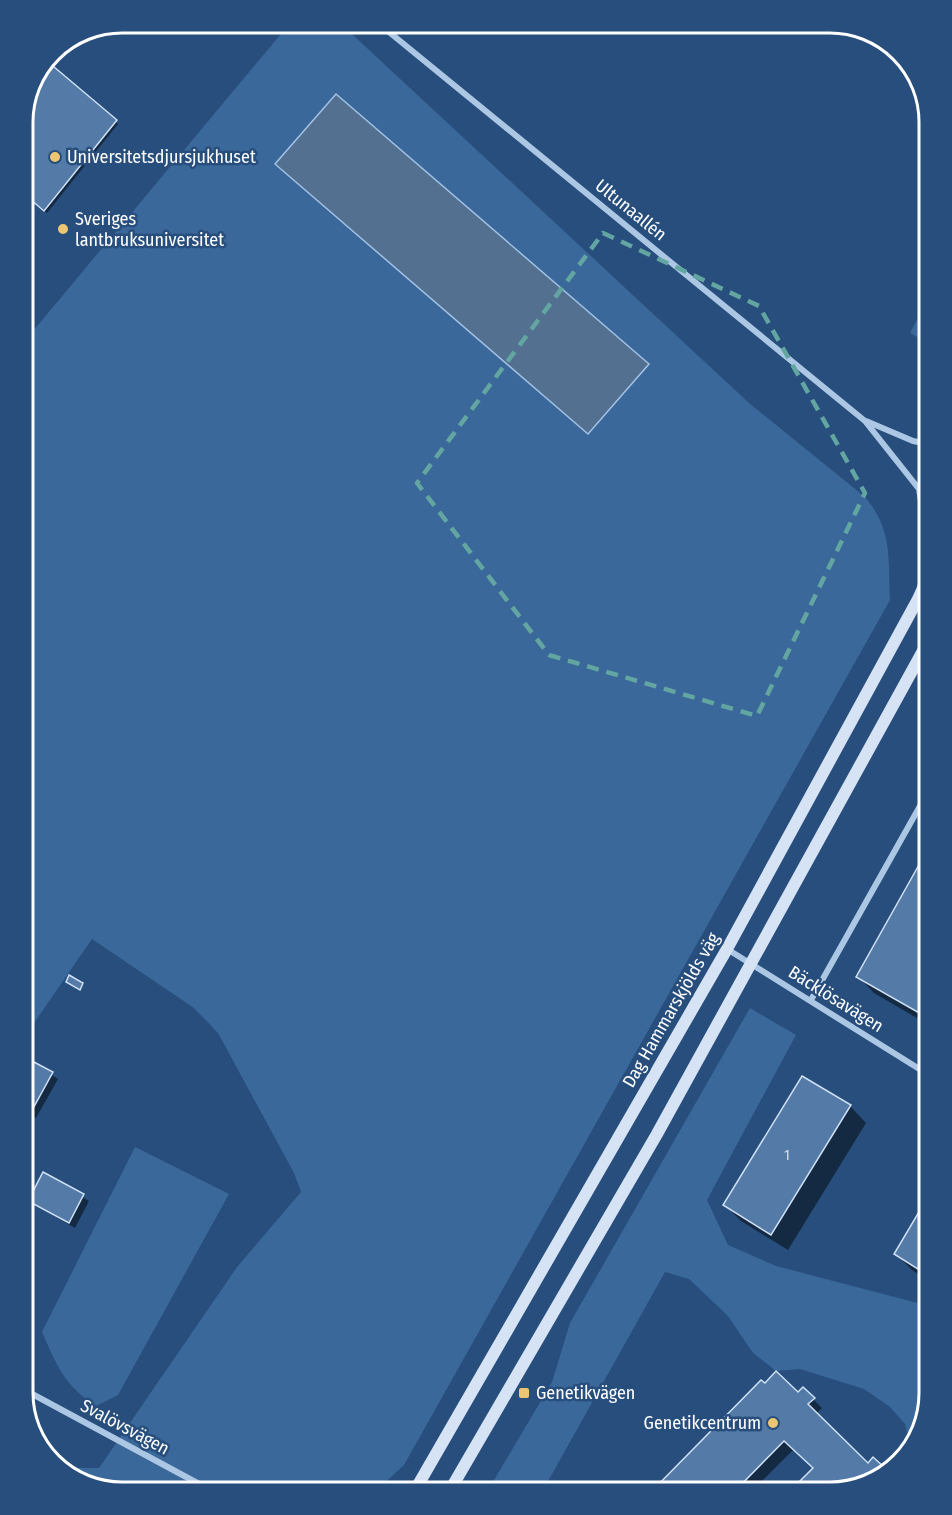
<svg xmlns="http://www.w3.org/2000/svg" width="952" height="1515" viewBox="0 0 952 1515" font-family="'Fira Sans Condensed',sans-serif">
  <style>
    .green { fill: #3b689a }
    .water { fill: #537091; stroke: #a1c2e5; stroke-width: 1.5 }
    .shadow { fill: #0007 }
    .building { fill: #547ba7; stroke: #cfe0f4; stroke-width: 1.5 }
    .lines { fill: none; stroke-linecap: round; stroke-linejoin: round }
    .street { stroke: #acc7e4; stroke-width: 6 }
    .secondary { stroke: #d5e3f4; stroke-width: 12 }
    .marked { fill: none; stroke: #63a6a1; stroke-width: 4.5; stroke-dasharray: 12 8; stroke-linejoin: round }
    .poi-dot { fill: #ecc672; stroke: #274e7c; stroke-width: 2 }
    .labels { text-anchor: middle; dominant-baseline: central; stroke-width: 5; stroke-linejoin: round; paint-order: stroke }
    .number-label { font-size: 15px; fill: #d4dee9 }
    .poi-label { font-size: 18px; fill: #fff; stroke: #274e7c; text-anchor: start }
    .street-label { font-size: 18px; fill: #fff; stroke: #274e7c }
    .rim { fill: none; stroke: #fff; stroke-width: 3 }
  </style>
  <rect width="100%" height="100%" fill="#274e7c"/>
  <path class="green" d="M 290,23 L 340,23 L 749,403 L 865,497 C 893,530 888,559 890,600 L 404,1465 L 375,1492 L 115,1492 L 67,1476 L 63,1472 L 78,1468 L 99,1468 L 237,1267 L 301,1192 L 294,1173 L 218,1033 L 194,1008 L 92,939 L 23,1039 L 23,343 Z
    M 929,297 L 929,344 L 910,333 Z
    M 750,1008 L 796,1035 L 707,1200 L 728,1245 L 776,1266 L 929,1306 L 929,1394 L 916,1443 L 911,1448 L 905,1424 L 890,1407 L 864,1389 L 800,1369 L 776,1371 L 753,1353 L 728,1316 L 689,1279 L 665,1272 L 542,1492 L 487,1492 L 552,1382 L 570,1323 Z
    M 135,1147 L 229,1194 L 118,1395 L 96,1406 C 64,1385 57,1366 42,1332 Z"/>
  <path class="water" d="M 336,94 L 649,364 L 588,434 L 275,164 Z"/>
  <path class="shadow" d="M 47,63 L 118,124 L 47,213 L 23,192 L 23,115 Z
    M 929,850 L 929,1025 L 874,993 L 858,976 Z
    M 23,1057 L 27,1061 L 23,1068 Z
    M 33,1063 L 58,1079 L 36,1118 L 23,1111 L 23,1081 Z
    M 850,1106 L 866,1123 L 788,1250 L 741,1221 L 725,1205 Z
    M 43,1174 L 89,1201 L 75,1228 L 29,1201 Z
    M 929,1198 L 929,1281 L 912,1270 L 896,1254 Z
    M 23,1339 L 28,1344 L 23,1353 Z
    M 761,1382 L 798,1394 L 803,1389 L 822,1408 L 816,1414 L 868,1465 L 873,1459 L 886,1471 L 875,1482 L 830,1492 L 791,1492 L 815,1468 L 794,1449 L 751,1492 L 653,1492 Z"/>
  <path class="building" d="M 47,61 L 117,120 L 44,211 L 23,193 L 23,115 Z
    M 929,847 L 929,1014 L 928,1018 L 856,977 Z
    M 69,975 L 83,983 L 80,990 L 66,982 Z
    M 32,1061 L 53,1072 L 30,1114 L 23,1110 L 23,1078 Z
    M 802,1076 L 851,1105 L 771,1235 L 723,1205 Z
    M 929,1141 L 929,1157 L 922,1153 Z
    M 43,1172 L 84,1194 L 69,1223 L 28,1201 Z
    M 929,1195 L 929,1276 L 894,1254 Z
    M 776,1371 L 798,1392 L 803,1387 L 815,1398 L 808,1404 L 868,1463 L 873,1457 L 885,1468 L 879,1474 L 881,1476 L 875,1482 L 830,1492 L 789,1492 L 813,1468 L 784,1441 L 734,1492 L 651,1492 L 761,1380 L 765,1383 Z"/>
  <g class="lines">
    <path class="street" d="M 378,23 L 865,421 L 919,489 L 921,501
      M 866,421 L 913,441 L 929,444
      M 727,949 L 929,1075
      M 811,1000 L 929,790
      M 23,1389 L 214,1492"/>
    <path class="secondary" d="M 414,1492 L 727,949 L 918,599 C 929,579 930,557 927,535 C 926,519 921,504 929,488
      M 449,1492 L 657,1134 L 929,640"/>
  </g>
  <path class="marked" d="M 603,233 L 759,306 L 865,493 L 757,716 L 549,655 L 417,483 Z"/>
  <g class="poi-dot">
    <circle cx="55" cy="157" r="6"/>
    <circle cx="63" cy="229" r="6"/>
    <rect x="518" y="1387" width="12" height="12" rx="3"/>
    <circle cx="773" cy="1423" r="6"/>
  </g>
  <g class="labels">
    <g class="number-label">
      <text x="787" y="1155">1</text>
    </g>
    <g class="poi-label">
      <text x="67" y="157">Universitetsdjursjukhuset</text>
      <text x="75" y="219">Sveriges<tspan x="75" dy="21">lantbruksuniversitet</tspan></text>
      <text x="536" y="1393">Genetikvägen</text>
      <text x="761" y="1423" text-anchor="end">Genetikcentrum</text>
    </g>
    <g class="street-label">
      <text transform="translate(631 210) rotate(39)">Ultunaallén</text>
      <text transform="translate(836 999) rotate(32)">Bäcklösavägen</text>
      <text transform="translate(671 1010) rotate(-60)">Dag Hammarskjölds väg</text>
      <text transform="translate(125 1427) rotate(28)">Svalövsvägen</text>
    </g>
  </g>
  <path d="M0 0H952V1515H0ZM122 33H830A89 89 0 0 1 919 122V1393A89 89 0 0 1 830 1482H122A89 89 0 0 1 33 1393V122A89 89 0 0 1 122 33Z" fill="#274e7c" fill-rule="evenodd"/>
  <path class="rim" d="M122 33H830A89 89 0 0 1 919 122V1393A89 89 0 0 1 830 1482H122A89 89 0 0 1 33 1393V122A89 89 0 0 1 122 33Z"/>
</svg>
